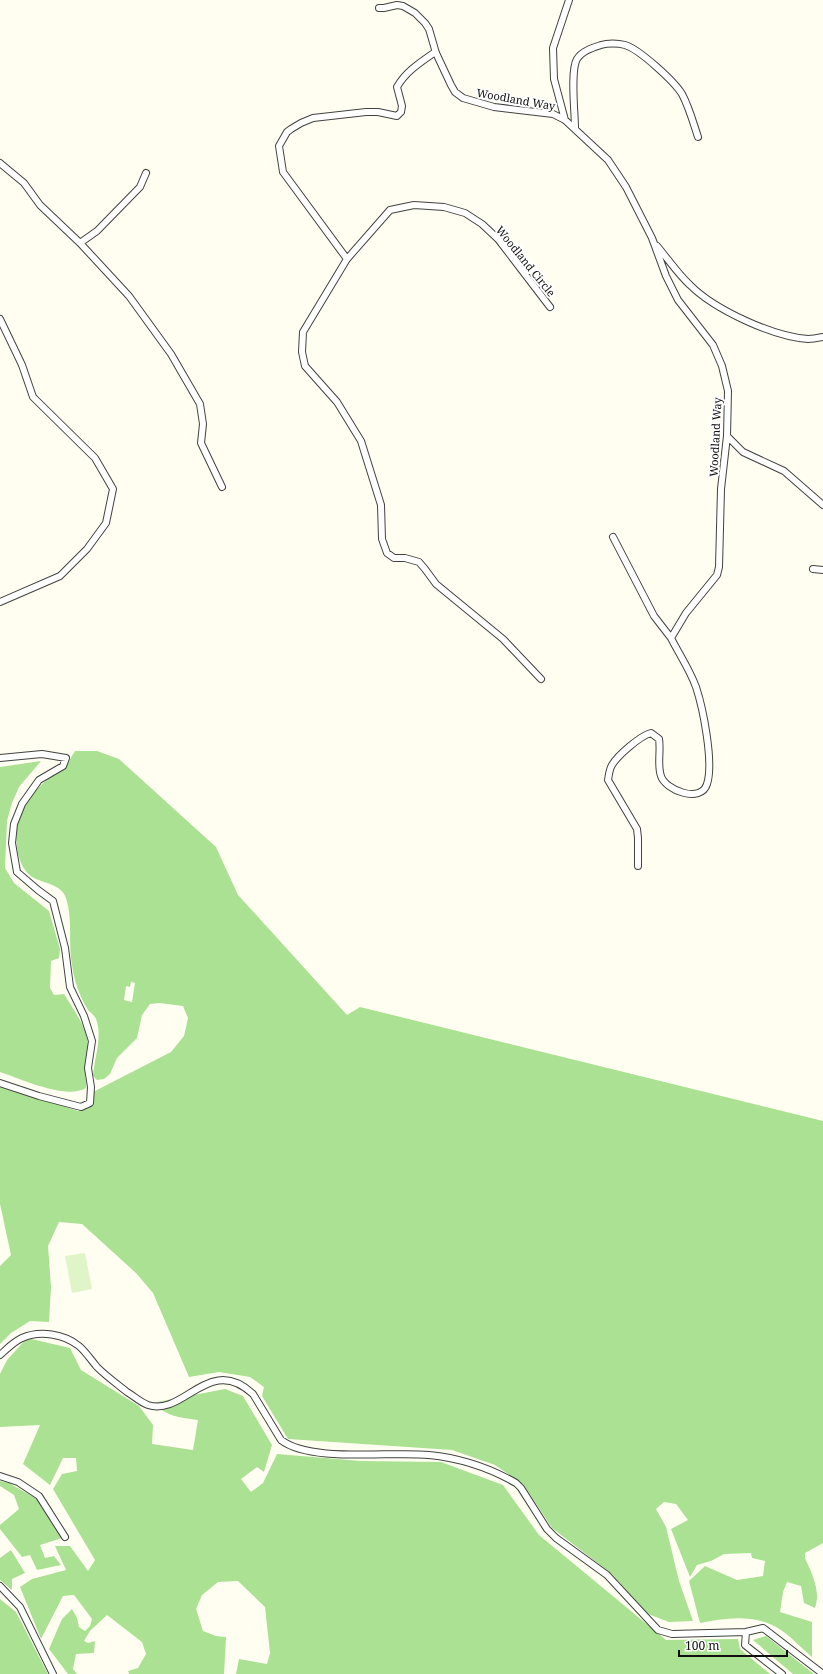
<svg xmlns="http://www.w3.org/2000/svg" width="823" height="1674" viewBox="0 0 823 1674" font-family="'Noto Serif',serif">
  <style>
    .forest { fill: #abe192; fill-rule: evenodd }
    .pitch { fill: #dff5c8 }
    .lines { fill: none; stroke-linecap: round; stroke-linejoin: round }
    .street-casing { stroke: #424242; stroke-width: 8 }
    .street { stroke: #fff; stroke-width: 6 }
    .labels { text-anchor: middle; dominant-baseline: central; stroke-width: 4; stroke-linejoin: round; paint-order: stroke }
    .street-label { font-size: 11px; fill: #0f0f0f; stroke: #fff }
  </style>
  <rect width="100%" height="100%" fill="#fffef1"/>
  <path class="forest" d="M 75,751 L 97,751 L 119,759 L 216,847 L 238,895 L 347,1015 L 360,1007 L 823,1121 L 823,1543 L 805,1553 L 805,1558 C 812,1574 821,1591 815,1608 L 804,1603 L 801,1586 L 787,1582 L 783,1592 L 780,1612 L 812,1622 L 812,1657 C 801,1648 788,1633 776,1627 C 753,1614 724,1618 700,1623 L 689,1581 L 705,1566 L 737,1580 L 763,1576 L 765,1561 L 752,1558 L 751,1553 L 724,1554 L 711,1561 L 697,1565 L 690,1577 L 671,1529 L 688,1520 L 676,1504 L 664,1502 L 656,1509 L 666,1527 L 679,1581 L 693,1621 L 669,1622 L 648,1614 L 612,1574 L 552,1528 L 524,1485 L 495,1465 L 452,1450 L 288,1439 L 262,1396 L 264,1387 L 250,1377 L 219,1372 L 189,1377 L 153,1293 L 136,1273 L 82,1224 L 59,1222 L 48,1246 L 51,1287 L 49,1322 L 30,1321 L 11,1333 L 0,1344 L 0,1266 L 11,1255 L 0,1204 L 0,1085 L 78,1111 L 91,1106 L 93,1092 L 171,1052 L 184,1036 L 188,1018 L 183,1006 L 159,1003 L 150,1004 L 142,1015 L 137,1038 L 117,1058 L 110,1074 L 104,1079 L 97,1080 L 93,1076 C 94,1059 103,1037 96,1019 C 95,1016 91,1013 88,1010 C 80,997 74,981 72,965 C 68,943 73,919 66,898 C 62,885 44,883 34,878 C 15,868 13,832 20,814 C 26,801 39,785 51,777 C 54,775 58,773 62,771 C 67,766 71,757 75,751 ZM 131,982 L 135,983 L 132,1002 L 124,1000 L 126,986 L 130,987 Z
    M 41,761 L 19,787 L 12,803 L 7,821 L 5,868 L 14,883 L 49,911 L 60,949 L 59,958 L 51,961 L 50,988 L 54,995 L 64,994 C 73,1009 87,1027 88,1045 C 88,1053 85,1062 85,1070 C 85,1077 87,1082 86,1088 C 65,1100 22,1079 0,1072 L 0,767 Z
    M 27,1338 L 70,1348 L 81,1370 L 139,1406 L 153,1425 L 152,1444 L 193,1450 L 198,1420 C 176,1417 170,1417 152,1403 L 225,1389 L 243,1396 L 272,1445 L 264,1472 L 257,1467 L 241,1479 L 251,1492 L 263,1483 L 277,1454 L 361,1461 L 441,1462 L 503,1485 L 539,1535 L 666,1640 L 738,1639 L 740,1649 L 770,1674 L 236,1674 L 239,1659 L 267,1664 L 270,1653 L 265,1607 L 238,1581 L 218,1582 L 202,1595 L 196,1609 L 203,1631 L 216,1636 L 226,1637 L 224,1674 L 129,1674 L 128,1671 L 138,1668 L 146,1654 L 142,1642 L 107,1615 L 90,1631 L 84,1641 L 88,1643 L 95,1641 L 94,1653 L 76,1654 L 73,1669 L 77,1674 L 68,1674 L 49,1649 L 62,1619 L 72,1609 L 77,1618 L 79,1627 L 85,1631 L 90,1626 L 92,1619 L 74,1595 L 63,1596 L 41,1639 L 20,1587 L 32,1579 L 66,1570 L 55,1546 L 70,1546 L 88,1571 L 95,1560 L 53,1489 L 62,1474 L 77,1471 L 76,1458 L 63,1458 L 50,1485 L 23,1464 L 40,1425 L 0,1427 L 0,1374 L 7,1360 Z
    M 0,1481 L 9,1483 L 37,1499 L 62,1538 L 40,1545 L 45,1558 L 54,1556 L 61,1565 L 37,1570 L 30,1555 L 22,1557 L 0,1529 L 0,1525 L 19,1509 L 14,1495 L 0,1486 Z
    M 11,1550 L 25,1573 L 12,1579 L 12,1590 L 0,1580 L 0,1558 Z
    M 0,1599 L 16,1612 L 48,1674 L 0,1674 Z
    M 766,1636 L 814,1674 L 793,1674 L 753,1640 Z"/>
  <path class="pitch" d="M 85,1253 L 92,1289 L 72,1293 L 65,1256 Z"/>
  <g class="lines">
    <defs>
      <path id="street" d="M 379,8 L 384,8 L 397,5 L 403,6 L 415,13 L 425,23 L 429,29 L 436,53 L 451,85 L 455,92 L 463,98 L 494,107 L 553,114 L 565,120 L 608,160 L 626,187 L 652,238 L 666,276 L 678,300 L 713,345 L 722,366 L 728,391 L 727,436 L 721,489 L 719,567 L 717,575 L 686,613 L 671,638 C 679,654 690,670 696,687 C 703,708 714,763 707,784 C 701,804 665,790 661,776 C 657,765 661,751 659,739 L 651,733 C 640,736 618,755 612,765 C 609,770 609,775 608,780 L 637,829 L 638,838 L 638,866
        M 565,120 L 554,79 L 553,48 L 569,0
        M 575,128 C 575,113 570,71 577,59 C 582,51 592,48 601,45 C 607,43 618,43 625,45 C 639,49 674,81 682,94 C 689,107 693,122 698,137
        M 0,163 L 24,183 L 40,205 L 80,243 L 129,296 L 171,354 L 200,404 L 203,424 L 201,443 L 222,487
        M 80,243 L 97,231 L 140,187 L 146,173
        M 657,246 C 668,259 678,274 690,285 C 715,310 774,337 808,339 C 813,339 818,338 823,337
        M 347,259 L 283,172 L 279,146 L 287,132 L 291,129 L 301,123 L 313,118 L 366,112 L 378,112 L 397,116 L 401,112 L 402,106 L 397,87 C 406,71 421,62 435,52
        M 0,319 L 22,365 L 33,397 L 95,458 L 113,489 L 106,523 L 87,549 L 60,576 L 0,602
        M 727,436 L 743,452 L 784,471 L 823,505
        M 613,537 L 654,616 L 671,638
        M 813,569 L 823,570
        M 541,679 L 503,639 L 436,584 L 425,569 L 419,562 L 405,558 L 394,558 L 387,553 L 382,539 L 381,505 L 361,441 L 337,402 L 305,366 L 302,352 L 303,332 L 347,259 L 390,210 L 414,205 L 444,207 L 465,213 L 482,224 L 498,239 L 550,307
        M 0,758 L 42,754 L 66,758 L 63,766 L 39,780 L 22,804 L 14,824 L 12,843 L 17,872 L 38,890 L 53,901 L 65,948 L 70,987 L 84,1016 L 92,1041 L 88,1068 L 91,1087 L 90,1103 L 81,1107 L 39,1096 L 0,1083
        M 0,1355 C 7,1349 13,1342 22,1338 C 40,1330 64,1334 79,1346 C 86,1352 91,1360 97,1367 C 106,1376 117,1384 127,1392 C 134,1396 140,1402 148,1405 C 184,1417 209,1353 253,1394 L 281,1440 C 311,1463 391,1451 429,1455 C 459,1458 490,1468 516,1483 L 521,1488 L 547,1529 L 556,1538 L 607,1575 L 658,1630 L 672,1634 L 746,1632
        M 0,1476 L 18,1482 L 39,1496 L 65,1537
        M 0,1586 L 20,1607 L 53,1674
        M 782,1674 L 745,1645 L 746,1632 L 763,1628 L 823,1674"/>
    </defs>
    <use href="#street" class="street-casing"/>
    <use href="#street" class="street"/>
  </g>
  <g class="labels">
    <g class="street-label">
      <text transform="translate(516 99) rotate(10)">Woodland Way</text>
      <text transform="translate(526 261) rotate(51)">Woodland Circle</text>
      <text transform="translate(715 437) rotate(-87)">Woodland Way</text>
    </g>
  </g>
  <path d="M679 1650v6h108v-6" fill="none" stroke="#0f0f0f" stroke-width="2"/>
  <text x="685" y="1650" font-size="12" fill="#0f0f0f" stroke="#ffffff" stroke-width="3" paint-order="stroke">100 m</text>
</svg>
